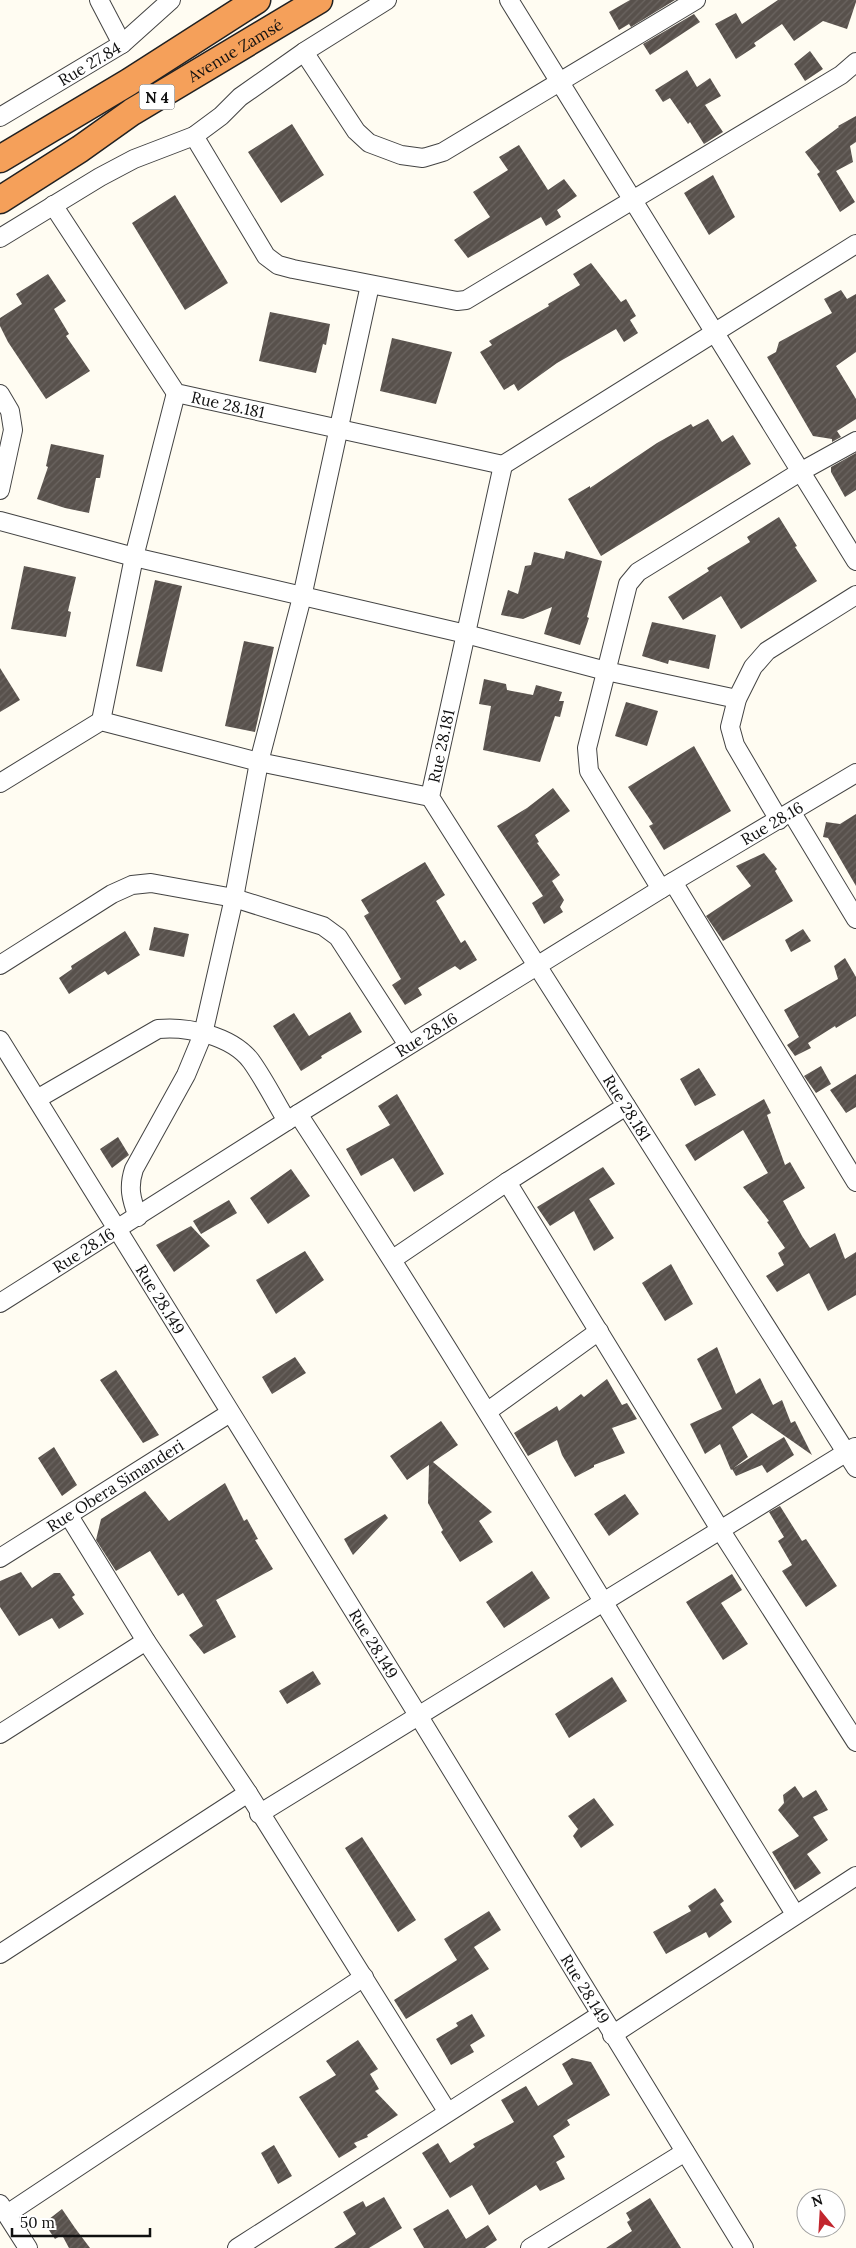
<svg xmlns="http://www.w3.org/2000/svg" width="856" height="2248" viewBox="0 0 856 2248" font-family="Lora,serif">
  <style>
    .building { fill: url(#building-hatch) }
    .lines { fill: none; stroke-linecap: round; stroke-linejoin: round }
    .minor-casing { stroke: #434343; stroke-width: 20 }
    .highway-casing { stroke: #212121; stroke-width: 29 }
    .minor { stroke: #fff; stroke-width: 18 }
    .highway { stroke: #f5a05a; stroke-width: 26 }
    .labels { text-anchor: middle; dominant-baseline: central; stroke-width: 5; stroke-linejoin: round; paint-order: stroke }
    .shield { fill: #fff; stroke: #585858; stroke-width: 1 }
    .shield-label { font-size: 15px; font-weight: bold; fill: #101010 }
    .street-label { font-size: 16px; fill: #101010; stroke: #fff }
  </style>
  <defs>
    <pattern id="building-hatch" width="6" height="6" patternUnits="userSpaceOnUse" patternTransform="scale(1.25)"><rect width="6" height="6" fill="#58514c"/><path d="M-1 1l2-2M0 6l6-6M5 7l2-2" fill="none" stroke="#6b6561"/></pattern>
  </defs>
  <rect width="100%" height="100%" fill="#fffcf2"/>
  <path class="building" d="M 630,0 L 675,0 L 631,27 L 629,24 L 619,30 L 609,12 Z
    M 778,0 L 856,0 L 856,2 L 847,29 L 823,21 L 794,41 L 782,24 L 754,43 L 756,46 L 736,59 L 715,24 L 736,13 L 742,24 Z
    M 694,14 L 700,22 L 650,55 L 643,44 Z
    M 810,51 L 823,69 L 805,81 L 794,64 Z
    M 687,70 L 697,87 L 710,78 L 721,96 L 705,105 L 723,132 L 704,144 L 690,122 L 688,124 L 670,98 L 663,102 L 655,90 Z
    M 856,116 L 856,142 L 850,146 L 853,162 L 836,171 L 855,202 L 840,212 L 817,174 L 820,172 L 805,152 L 839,127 L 838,126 Z
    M 292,124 L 324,175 L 281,203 L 248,152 Z
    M 519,145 L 548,190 L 564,179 L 577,196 L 557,210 L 561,217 L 546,226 L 541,217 L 468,258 L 454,240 L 490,217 L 473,192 L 508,170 L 499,157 Z
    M 713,175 L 735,217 L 709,235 L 684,193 Z
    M 175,195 L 228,283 L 185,310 L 132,223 Z
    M 591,263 L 621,302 L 626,299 L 636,316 L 630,320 L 638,333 L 624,342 L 616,329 L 557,363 L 518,391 L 514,384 L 504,390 L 480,352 L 492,345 L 489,341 L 549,306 L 548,304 L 580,285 L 573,274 Z
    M 48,274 L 66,301 L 54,309 L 69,334 L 66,336 L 90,371 L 46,399 L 8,342 L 0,326 L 0,318 L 22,304 L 16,294 Z
    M 841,290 L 847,299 L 856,294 L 856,352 L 836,366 L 856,399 L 856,419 L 837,431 L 841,437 L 832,442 L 832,439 L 813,436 L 767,357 L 776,352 L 779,342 L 832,313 L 824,299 Z
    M 270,312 L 330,324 L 326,345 L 323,344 L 316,373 L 259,361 Z
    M 392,338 L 452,352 L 436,404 L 380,391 Z
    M 708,419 L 722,442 L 733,435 L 751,464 L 601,556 L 568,499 L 590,486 L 590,488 L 657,443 L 691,424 L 693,427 Z
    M 51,444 L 104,455 L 100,478 L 96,478 L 89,513 L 65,508 L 37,499 L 48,467 L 46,466 Z
    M 856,453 L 856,490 L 845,497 L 831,472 L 831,467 Z
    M 779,517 L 797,546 L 795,547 L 817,581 L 741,629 L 721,596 L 683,620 L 668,597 L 709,571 L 707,568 L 750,542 L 747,537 Z
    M 566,551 L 602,561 L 587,617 L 589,618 L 580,645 L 544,634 L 552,607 L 523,619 L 501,615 L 508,590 L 518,594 L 525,566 L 531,565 L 534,552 L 564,559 Z
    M 24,566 L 76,577 L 68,611 L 71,612 L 66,637 L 11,629 Z
    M 155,580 L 182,586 L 162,672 L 136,666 Z
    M 652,622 L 716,635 L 709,669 L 669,660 L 668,664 L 642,656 Z
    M 244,641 L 274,647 L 255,732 L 225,726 Z
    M 0,668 L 20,700 L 0,712 Z
    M 484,679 L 506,684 L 507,690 L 533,695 L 536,685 L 562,692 L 559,701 L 564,701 L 560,717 L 555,716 L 540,762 L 483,750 L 491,706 L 479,704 Z
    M 626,702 L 658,711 L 647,746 L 615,736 Z
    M 694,746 L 731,811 L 664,850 L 649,826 L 653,824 L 628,787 Z
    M 553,788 L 570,811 L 535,835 L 539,842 L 537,843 L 560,875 L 552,881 L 564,900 L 560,907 L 563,912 L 544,924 L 532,903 L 543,896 L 497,826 L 527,808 Z
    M 856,814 L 856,886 L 828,838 L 823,837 L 826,822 L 840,824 Z
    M 764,853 L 777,869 L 775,871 L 793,901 L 723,941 L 706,916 L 751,886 L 736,866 Z
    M 425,862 L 445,895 L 436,901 L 461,943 L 465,940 L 477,960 L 460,970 L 455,966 L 418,988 L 422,995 L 405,1005 L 392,985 L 401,979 L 364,916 L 369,913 L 361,900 Z
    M 154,927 L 189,934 L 184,957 L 149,950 Z
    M 803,929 L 811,941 L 791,952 L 785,940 Z
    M 125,931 L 140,955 L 108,975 L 105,971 L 69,994 L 59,978 L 72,969 L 71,966 Z
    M 845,958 L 856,977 L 856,1016 L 836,1028 L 835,1026 L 808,1043 L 811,1048 L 795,1056 L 787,1045 L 799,1037 L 784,1010 L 838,979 L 834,966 Z
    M 350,1012 L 362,1032 L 321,1056 L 322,1058 L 301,1071 L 273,1026 L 294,1013 L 309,1036 Z
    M 821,1066 L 831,1084 L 816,1093 L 804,1076 Z
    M 699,1068 L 716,1095 L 695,1106 L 680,1079 Z
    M 856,1074 L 856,1107 L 846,1113 L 830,1090 Z
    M 397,1094 L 444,1174 L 414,1192 L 393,1158 L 361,1176 L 346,1149 L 390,1125 L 378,1106 Z
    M 764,1099 L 771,1113 L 767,1115 L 785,1165 L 790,1162 L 805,1188 L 783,1201 L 802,1236 L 810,1248 L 835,1233 L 845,1259 L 856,1252 L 856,1295 L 828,1311 L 809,1273 L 777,1292 L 766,1276 L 784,1265 L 778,1253 L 785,1248 L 767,1222 L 769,1221 L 743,1187 L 768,1173 L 743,1130 L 695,1161 L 685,1145 Z
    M 118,1137 L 129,1155 L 112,1168 L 100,1149 Z
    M 603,1167 L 615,1184 L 589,1199 L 614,1238 L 594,1251 L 574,1211 L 550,1226 L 537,1207 Z
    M 291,1169 L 310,1196 L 268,1224 L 250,1198 Z
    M 229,1200 L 237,1213 L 201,1234 L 193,1221 Z
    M 191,1226 L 210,1246 L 174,1272 L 156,1245 Z
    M 305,1251 L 324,1280 L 276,1314 L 256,1280 Z
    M 671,1264 L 693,1304 L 665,1321 L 642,1283 Z
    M 717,1347 L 736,1394 L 760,1378 L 773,1405 L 782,1400 L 791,1423 L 795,1421 L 812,1455 L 752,1413 L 732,1427 L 748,1457 L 731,1470 L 720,1444 L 705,1454 L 690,1424 L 722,1409 L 697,1359 Z
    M 295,1357 L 306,1373 L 272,1394 L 262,1377 Z
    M 116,1370 L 159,1435 L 143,1443 L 100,1380 Z
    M 607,1379 L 622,1405 L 627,1403 L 637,1419 L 612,1428 L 625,1453 L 594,1465 L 594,1467 L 575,1477 L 562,1455 L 557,1440 L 528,1456 L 514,1433 L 557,1406 L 559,1411 L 581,1394 L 584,1397 Z
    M 441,1421 L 458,1445 L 433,1462 L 492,1512 L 479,1521 L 493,1542 L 460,1562 L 441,1532 L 443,1530 L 428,1503 L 429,1465 L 407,1480 L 390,1456 Z
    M 784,1437 L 794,1455 L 767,1473 L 762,1465 L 736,1476 L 732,1469 Z
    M 54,1447 L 77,1485 L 62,1496 L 38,1458 Z
    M 225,1483 L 244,1521 L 247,1519 L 258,1539 L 255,1540 L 273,1569 L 216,1600 L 236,1637 L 204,1654 L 189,1635 L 203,1626 L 183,1593 L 178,1596 L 150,1551 L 116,1571 L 96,1540 L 101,1519 L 145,1491 L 169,1521 Z
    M 625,1494 L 639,1514 L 609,1536 L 594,1514 Z
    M 780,1506 L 802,1541 L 806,1539 L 837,1586 L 806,1607 L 782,1571 L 792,1565 L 778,1541 L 784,1537 L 769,1512 Z
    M 385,1514 L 388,1518 L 353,1555 L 344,1539 Z
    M 532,1571 L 550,1598 L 504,1628 L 486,1602 Z
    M 21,1572 L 32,1588 L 54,1573 L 60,1573 L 75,1595 L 72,1597 L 84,1614 L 59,1629 L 52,1618 L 19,1636 L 0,1607 L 0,1581 Z
    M 732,1574 L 742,1590 L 721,1603 L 748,1644 L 723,1660 L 686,1602 Z
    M 313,1671 L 321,1684 L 287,1704 L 279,1691 Z
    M 612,1677 L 627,1701 L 569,1738 L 555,1714 Z
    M 795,1786 L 803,1798 L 816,1790 L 828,1810 L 813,1817 L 828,1840 L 807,1854 L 821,1873 L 795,1890 L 772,1852 L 799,1836 L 778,1810 L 784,1803 L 783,1795 Z
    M 594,1798 L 614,1825 L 581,1848 L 573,1836 L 578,1829 L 568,1816 Z
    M 362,1837 L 416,1920 L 398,1932 L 345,1848 Z
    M 715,1888 L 724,1901 L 720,1904 L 732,1922 L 709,1938 L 706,1932 L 666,1954 L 653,1932 L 691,1911 L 688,1906 Z
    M 489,1911 L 501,1930 L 474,1947 L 489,1969 L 406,2019 L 394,2000 L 457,1960 L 444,1939 Z
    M 472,2014 L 485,2036 L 470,2045 L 474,2052 L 451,2065 L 436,2039 L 458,2026 L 456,2023 Z
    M 358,2040 L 378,2069 L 370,2074 L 379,2089 L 375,2091 L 398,2115 L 367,2135 L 368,2137 L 354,2143 L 357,2147 L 339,2158 L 299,2097 L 336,2075 L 326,2061 Z
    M 572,2058 L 591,2062 L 610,2095 L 567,2120 L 570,2125 L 553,2136 L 565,2157 L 556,2162 L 565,2179 L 540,2191 L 536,2185 L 489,2215 L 472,2185 L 450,2198 L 422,2153 L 438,2143 L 450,2163 L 475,2147 L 473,2144 L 514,2122 L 501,2100 L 526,2086 L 538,2106 L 573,2084 L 562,2064 Z
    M 274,2145 L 292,2176 L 278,2184 L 261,2153 Z
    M 384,2197 L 402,2228 L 369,2248 L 334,2248 L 356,2234 L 343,2212 L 363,2201 L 366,2207 Z
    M 650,2198 L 681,2248 L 606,2248 L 632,2231 L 627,2222 L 630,2220 L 626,2213 Z
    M 62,2209 L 75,2228 L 90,2248 L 69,2248 L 62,2235 L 55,2239 L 44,2223 Z
    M 448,2209 L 466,2239 L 488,2225 L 497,2240 L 485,2248 L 424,2248 L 413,2229 Z"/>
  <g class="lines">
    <defs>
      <g id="minor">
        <path d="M 99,0 L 122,44"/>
        <path d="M 509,0 L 856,561"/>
        <path d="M 304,52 L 356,131 L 369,143 L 401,155 L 423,158 L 443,152 L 696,0"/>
        <path id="s1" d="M 0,117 L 122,44 L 171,0"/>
        <path d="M 194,136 L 266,256 L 278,265 L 293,269 L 457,301 L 466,300 L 841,75 L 856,62"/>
        <path id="s2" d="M 53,205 L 176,393 L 503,465"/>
        <path d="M 0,238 L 100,177 L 134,159 L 194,136 L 221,116 L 240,97 L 304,52 L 387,0"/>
        <path d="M 0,394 L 10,411 L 13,430 L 0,490"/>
        <path id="s3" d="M 503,465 L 430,797 L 856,1468"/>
        <path d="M 503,465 L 856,244"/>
        <path d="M 0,521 L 134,557 L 466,634 L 606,671 L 737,699"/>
        <path d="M 101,721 L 134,557 L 176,393"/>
        <path d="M 0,783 L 101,721 L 259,762 L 430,797"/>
        <path d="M 792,813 L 856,919"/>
        <path d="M 779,820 L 735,745 L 730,727 L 737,699 L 753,667 L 767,651 L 856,595"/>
        <path d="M 673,882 L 856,1182"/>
        <path d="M 661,889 L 589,771 L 587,748 L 628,584 L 638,572 L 800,472 L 856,441"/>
        <path d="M 0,965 L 112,894 L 132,885 L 151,883 L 234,898 L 323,926 L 338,937 L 408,1045"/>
        <path id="s4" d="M 0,1040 L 418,1715 L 744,2248"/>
        <path d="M 37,1099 L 158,1029 C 188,1026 232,1036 251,1061 C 264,1079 275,1101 287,1121"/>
        <path d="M 298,1114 C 470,1377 629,1647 795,1914"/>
        <path d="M 507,1182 L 721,1531 L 856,1742"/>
        <path d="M 138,1217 C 131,1199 128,1187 134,1169 L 186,1075 L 203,1034 L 234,898 L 259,762 L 302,597 L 370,285"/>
        <path d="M 393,1259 L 507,1182 L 626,1106"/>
        <path id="s5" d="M 0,1303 L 298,1114 L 661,889 L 856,773"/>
        <path d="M 488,1411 L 599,1331"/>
        <path d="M 69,1516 L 146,1641 L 248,1793 L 447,2111"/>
        <path id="s6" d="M 0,1558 L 230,1413"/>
        <path d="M 0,1734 L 146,1641"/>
        <path d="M 259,1814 L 855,1447"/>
        <path d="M 0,1954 L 248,1793"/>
        <path d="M 612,2035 L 856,1876"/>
        <path d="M 0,2204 L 28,2248"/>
        <path d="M 7,2214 L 364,1977"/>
        <path d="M 237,2248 L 600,2015"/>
        <path d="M 530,2248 L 685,2152"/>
      </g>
      <g id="highway">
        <path d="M 0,159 L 129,82 L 257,0"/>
        <path id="s7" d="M 0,200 L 80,149 L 132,112 L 319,0"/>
      </g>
    </defs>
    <use href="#minor" class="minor-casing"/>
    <use href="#highway" class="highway-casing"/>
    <use href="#minor" class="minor"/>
    <use href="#highway" class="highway"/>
  </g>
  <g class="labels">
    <rect class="shield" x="139.5" y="84.5" width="35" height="25" rx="4"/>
    <g class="shield-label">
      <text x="157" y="97">N 4</text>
    </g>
    <g class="street-label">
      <text stroke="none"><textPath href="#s7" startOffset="279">Avenue Zamsé</textPath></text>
      <text stroke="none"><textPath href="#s1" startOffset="104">Rue 27.84</textPath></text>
      <text stroke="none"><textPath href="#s2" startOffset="278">Rue 28.181</textPath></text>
      <text transform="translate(441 746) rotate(-78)">Rue 28.181</text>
      <text stroke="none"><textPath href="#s5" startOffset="909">Rue 28.16</textPath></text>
      <text stroke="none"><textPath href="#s5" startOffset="504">Rue 28.16</textPath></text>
      <text stroke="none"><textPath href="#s3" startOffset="708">Rue 28.181</textPath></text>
      <text stroke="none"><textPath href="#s5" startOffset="99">Rue 28.16</textPath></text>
      <text stroke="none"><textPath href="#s4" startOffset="305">Rue 28.149</textPath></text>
      <text stroke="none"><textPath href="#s6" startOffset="136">Rue Obera Simanderi</textPath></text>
      <text stroke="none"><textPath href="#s4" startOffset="710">Rue 28.149</textPath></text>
      <text stroke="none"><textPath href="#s4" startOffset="1115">Rue 28.149</textPath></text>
    </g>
  </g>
  <g transform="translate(821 2213) rotate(342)"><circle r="24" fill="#ffffff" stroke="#9f9f9f"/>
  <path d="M0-4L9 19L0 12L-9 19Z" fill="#c2262e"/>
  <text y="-8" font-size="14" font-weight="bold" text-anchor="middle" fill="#101010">N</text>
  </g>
  <path d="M12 2228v8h138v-8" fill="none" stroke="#101010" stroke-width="2.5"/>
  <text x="20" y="2228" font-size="15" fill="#101010" stroke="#ffffff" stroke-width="4" paint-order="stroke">50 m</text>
</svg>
